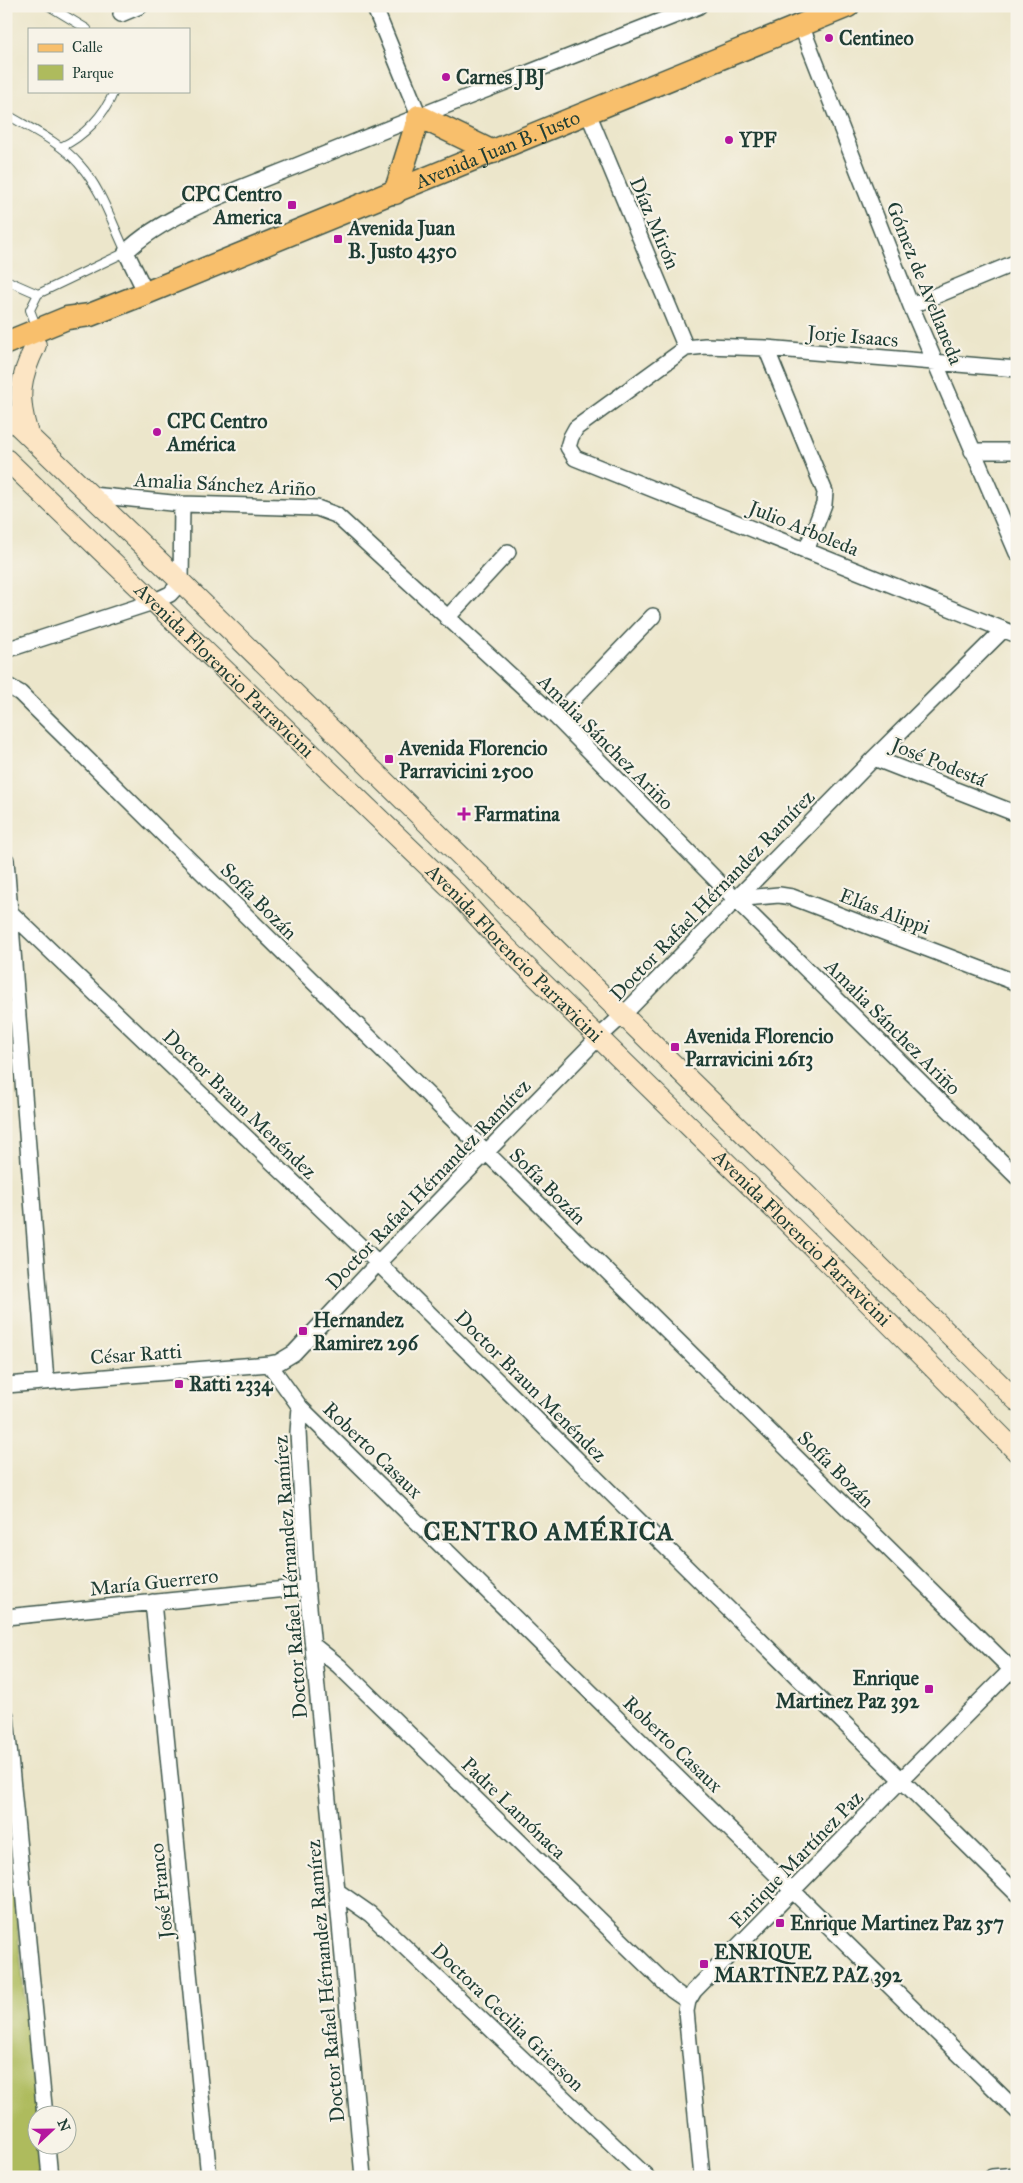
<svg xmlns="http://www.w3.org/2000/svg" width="1023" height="2183" viewBox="0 0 1023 2183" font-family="'IM FELL Great Primer',serif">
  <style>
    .green { fill: #aebb5d; stroke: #667c48 }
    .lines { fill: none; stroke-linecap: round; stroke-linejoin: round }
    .lane-casing { stroke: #3e564b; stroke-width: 10 }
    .street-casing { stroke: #3e564b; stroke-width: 18 }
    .secondary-casing { stroke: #3e564b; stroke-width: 22 }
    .primary-casing { stroke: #3e564b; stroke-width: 25 }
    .lane { stroke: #fff; stroke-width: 8 }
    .street { stroke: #fff; stroke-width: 15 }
    .secondary { stroke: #fce5c4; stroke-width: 20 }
    .primary { stroke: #f8bf6c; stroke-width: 22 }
    .poi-dot { fill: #b5179e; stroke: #f7f3e8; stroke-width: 2 }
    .labels { text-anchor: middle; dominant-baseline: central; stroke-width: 4.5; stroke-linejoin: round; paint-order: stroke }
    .poi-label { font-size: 20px; font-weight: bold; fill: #1f3d34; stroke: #f7f3e8; text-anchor: start }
    .street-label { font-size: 20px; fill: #1f3d34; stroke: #f7f3e8 }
    .district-label { font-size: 25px; font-weight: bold; letter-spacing: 1px; fill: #1f3d34; stroke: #f7f3e8 }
  </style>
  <rect width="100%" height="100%" fill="#f7f3e8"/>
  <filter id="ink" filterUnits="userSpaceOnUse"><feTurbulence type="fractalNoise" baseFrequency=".02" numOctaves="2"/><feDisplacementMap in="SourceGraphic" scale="10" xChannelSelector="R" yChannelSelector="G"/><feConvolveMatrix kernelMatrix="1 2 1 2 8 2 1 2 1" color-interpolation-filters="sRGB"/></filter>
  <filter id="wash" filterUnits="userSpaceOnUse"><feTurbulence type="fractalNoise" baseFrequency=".0096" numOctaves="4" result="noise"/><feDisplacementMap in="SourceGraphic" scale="20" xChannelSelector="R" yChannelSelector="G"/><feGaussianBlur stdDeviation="1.12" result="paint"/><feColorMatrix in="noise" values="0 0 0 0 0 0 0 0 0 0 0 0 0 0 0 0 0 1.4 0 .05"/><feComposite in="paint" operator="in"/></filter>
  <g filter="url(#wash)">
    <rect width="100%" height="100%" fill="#ece6cb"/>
    <path class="green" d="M 6,1812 L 37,2122 L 38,2146 L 40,2146 L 43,2177 L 6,2177 Z"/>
  </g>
  <g filter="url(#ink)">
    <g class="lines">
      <defs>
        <path id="lane" d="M 49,6 L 87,29
          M 6,114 C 31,129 60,142 79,164 C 101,188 112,223 126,252 L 38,294 L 30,310 L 37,328
          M 61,147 C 83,137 105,115 114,91
          M 6,280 L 38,294"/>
        <path id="street" d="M 374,6 L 419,116
          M 121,14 L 140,6
          M 801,25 L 911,306 L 1017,553
          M 588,113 L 686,348
          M 146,293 L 126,252 C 164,213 250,185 301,164 C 433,110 566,58 699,6
          M 911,306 L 1017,262
          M 766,348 L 825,492 L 824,504 L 806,551
          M 1017,369 L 766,348 L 705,346 L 686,348 L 576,428 L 571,437 L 568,447 L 575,458 L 1017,635
          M 972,451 L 1017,451
          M 92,495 L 182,504 L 317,508 L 336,515 L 556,717 L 735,899 L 1017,1177
          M 447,618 L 508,552
          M 6,650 L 153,602 L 170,594 L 181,582 L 182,504
          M 6,685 L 20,693 L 1017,1675
          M 556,717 L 653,616
          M 874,758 L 1017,814
          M 6,860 L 46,1381
          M 735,899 L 779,895 L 792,897 L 1017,983
          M 11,913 L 378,1263 L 1017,1894
          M 269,1364 L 300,1407 L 298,1432 L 307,1587 L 337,1891 L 363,2177
          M 6,1385 L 269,1364 L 279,1362 L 294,1353 L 378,1263 L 598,1038 L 622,1016 L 874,758 L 1003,630
          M 300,1407 L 1017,2111
          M 153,1602 L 209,2177
          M 6,1617 L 307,1587
          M 313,1645 L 339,1666 L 672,1990 L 688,2001
          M 6,1716 L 45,2116
          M 337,1891 L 370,1914 L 647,2177
          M 47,2146 L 50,2177
          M 702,2177 L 686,2011 L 688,2001 L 694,1991 L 901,1780 L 1017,1664
          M 992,2177 L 1017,2175"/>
        <g id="secondary">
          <path d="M 6,414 L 181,582 L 1017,1401"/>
          <path d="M 28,434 C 17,398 19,379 36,345"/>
          <path id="s1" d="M 6,459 L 457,894 L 503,944 L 832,1266 L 1017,1452"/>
        </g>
        <g id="primary">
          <path d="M 395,193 L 419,116 L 493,152"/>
          <path id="s2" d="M 6,343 L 67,318 L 90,315 L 146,293 L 848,6"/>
        </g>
      </defs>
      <use href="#lane" class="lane-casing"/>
      <use href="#street" class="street-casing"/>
      <use href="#secondary" class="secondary-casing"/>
      <use href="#primary" class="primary-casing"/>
      <use href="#lane" class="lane"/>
      <use href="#street" class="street"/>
      <use href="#secondary" class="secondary"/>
      <use href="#primary" class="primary"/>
    </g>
  </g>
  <g class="poi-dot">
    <circle cx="829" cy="38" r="5"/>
    <circle cx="446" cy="77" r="5"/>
    <circle cx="729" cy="140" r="5"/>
    <rect x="287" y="200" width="10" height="10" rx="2.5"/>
    <rect x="333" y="234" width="10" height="10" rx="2.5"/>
    <circle cx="157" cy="432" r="5"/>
    <rect x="384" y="754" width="10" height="10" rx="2.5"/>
    <path d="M461.5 806.5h5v5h5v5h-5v5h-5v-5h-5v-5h5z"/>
    <rect x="670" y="1042" width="10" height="10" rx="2.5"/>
    <rect x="298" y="1326" width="10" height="10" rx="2.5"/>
    <rect x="174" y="1379" width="10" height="10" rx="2.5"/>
    <rect x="924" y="1684" width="10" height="10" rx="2.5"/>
    <rect x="775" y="1918" width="10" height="10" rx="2.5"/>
    <rect x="699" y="1959" width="10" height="10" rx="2.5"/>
  </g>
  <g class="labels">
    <g class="poi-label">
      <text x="839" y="38">Centineo</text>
      <text x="456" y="77">Carnes JBJ</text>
      <text x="739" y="140">YPF</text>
      <text x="282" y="194" text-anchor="end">CPC Centro<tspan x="282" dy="23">America</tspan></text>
      <text x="348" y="228">Avenida Juan<tspan x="348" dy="23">B. Justo 4350</tspan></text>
      <text x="167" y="421">CPC Centro<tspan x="167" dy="23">América</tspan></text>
      <text x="399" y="748">Avenida Florencio<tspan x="399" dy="23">Parravicini 2500</tspan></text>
      <text x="474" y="814">Farmatina</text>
      <text x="685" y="1036">Avenida Florencio<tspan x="685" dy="23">Parravicini 2613</tspan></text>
      <text x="313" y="1320">Hernandez<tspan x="313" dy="23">Ramirez 296</tspan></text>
      <text x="189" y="1384">Ratti 2334</text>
      <text x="919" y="1678" text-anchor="end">Enrique<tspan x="919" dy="23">Martinez Paz 392</tspan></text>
      <text x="790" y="1923">Enrique Martinez Paz 357</text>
      <text x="714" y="1952">ENRIQUE<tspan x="714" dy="23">MARTINEZ PAZ 392</tspan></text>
    </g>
    <g class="street-label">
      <text stroke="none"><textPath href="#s2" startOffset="529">Avenida Juan B. Justo</textPath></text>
      <text transform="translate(655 223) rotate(67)">Díaz Mirón</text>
      <text transform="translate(925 283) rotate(68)">Gómez de Avellaneda</text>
      <text transform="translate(853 336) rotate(5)">Jorje Isaacs</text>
      <text transform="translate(225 484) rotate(3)">Amalia Sánchez Ariño</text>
      <text transform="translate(804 528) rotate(22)">Julio Arboleda</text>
      <text stroke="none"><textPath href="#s1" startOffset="304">Avenida Florencio Parravicini</textPath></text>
      <text transform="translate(606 742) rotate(45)">Amalia Sánchez Ariño</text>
      <text transform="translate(939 762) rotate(22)">José Podestá</text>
      <text transform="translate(712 895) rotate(-46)">Doctor Rafael Hérnandez Ramírez</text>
      <text transform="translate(259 901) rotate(45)">Sofía Bozán</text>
      <text transform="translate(885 911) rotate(21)">Elías Alippi</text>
      <text stroke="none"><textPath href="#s1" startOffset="709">Avenida Florencio Parravicini</textPath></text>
      <text transform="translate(893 1027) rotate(45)">Amalia Sánchez Ariño</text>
      <text transform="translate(240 1104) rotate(44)">Doctor Braun Menéndez</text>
      <text transform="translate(428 1184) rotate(-46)">Doctor Rafael Hérnandez Ramírez</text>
      <text transform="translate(548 1186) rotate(45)">Sofía Bozán</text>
      <text stroke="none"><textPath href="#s1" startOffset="1114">Avenida Florencio Parravicini</textPath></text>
      <text transform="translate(136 1354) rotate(-4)">César Ratti</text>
      <text transform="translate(531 1386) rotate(45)">Doctor Braun Menéndez</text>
      <text transform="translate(373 1450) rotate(44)">Roberto Casaux</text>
      <text transform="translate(836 1469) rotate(45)">Sofía Bozán</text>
      <text transform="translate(290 1577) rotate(-94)">Doctor Rafael Hérnandez Ramírez</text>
      <text transform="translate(154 1582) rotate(-6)">María Guerrero</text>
      <text transform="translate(673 1744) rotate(44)">Roberto Casaux</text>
      <text transform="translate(514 1808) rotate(44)">Padre Lamónaca</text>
      <text transform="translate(796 1859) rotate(-46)">Enrique Martínez Paz</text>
      <text transform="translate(161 1891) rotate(-96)">José Franco</text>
      <text transform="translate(325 1981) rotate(-95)">Doctor Rafael Hérnandez Ramírez</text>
      <text transform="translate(508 2017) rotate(44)">Doctora Cecilia Grierson</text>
    </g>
    <g class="district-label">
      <text x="549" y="1531">CENTRO AMÉRICA</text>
    </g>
  </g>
  <rect width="1023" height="2183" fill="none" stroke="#f7f3e8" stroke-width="25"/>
  <rect x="28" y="28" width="162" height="65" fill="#f7f3e8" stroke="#a1aaa0"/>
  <rect x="38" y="44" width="25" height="8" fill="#f8bf6c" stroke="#a1aaa0"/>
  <text x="72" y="52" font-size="15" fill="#1f3d34">Calle</text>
  <rect x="38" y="65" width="25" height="15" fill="#aebb5d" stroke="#a1aaa0"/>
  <text x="72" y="78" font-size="15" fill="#1f3d34">Parque</text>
  <g transform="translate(52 2130) rotate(68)"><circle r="24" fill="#f7f3e8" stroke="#a1aaa0"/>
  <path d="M0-4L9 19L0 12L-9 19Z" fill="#b5179e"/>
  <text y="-8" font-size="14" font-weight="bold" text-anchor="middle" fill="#1f3d34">N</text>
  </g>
</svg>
